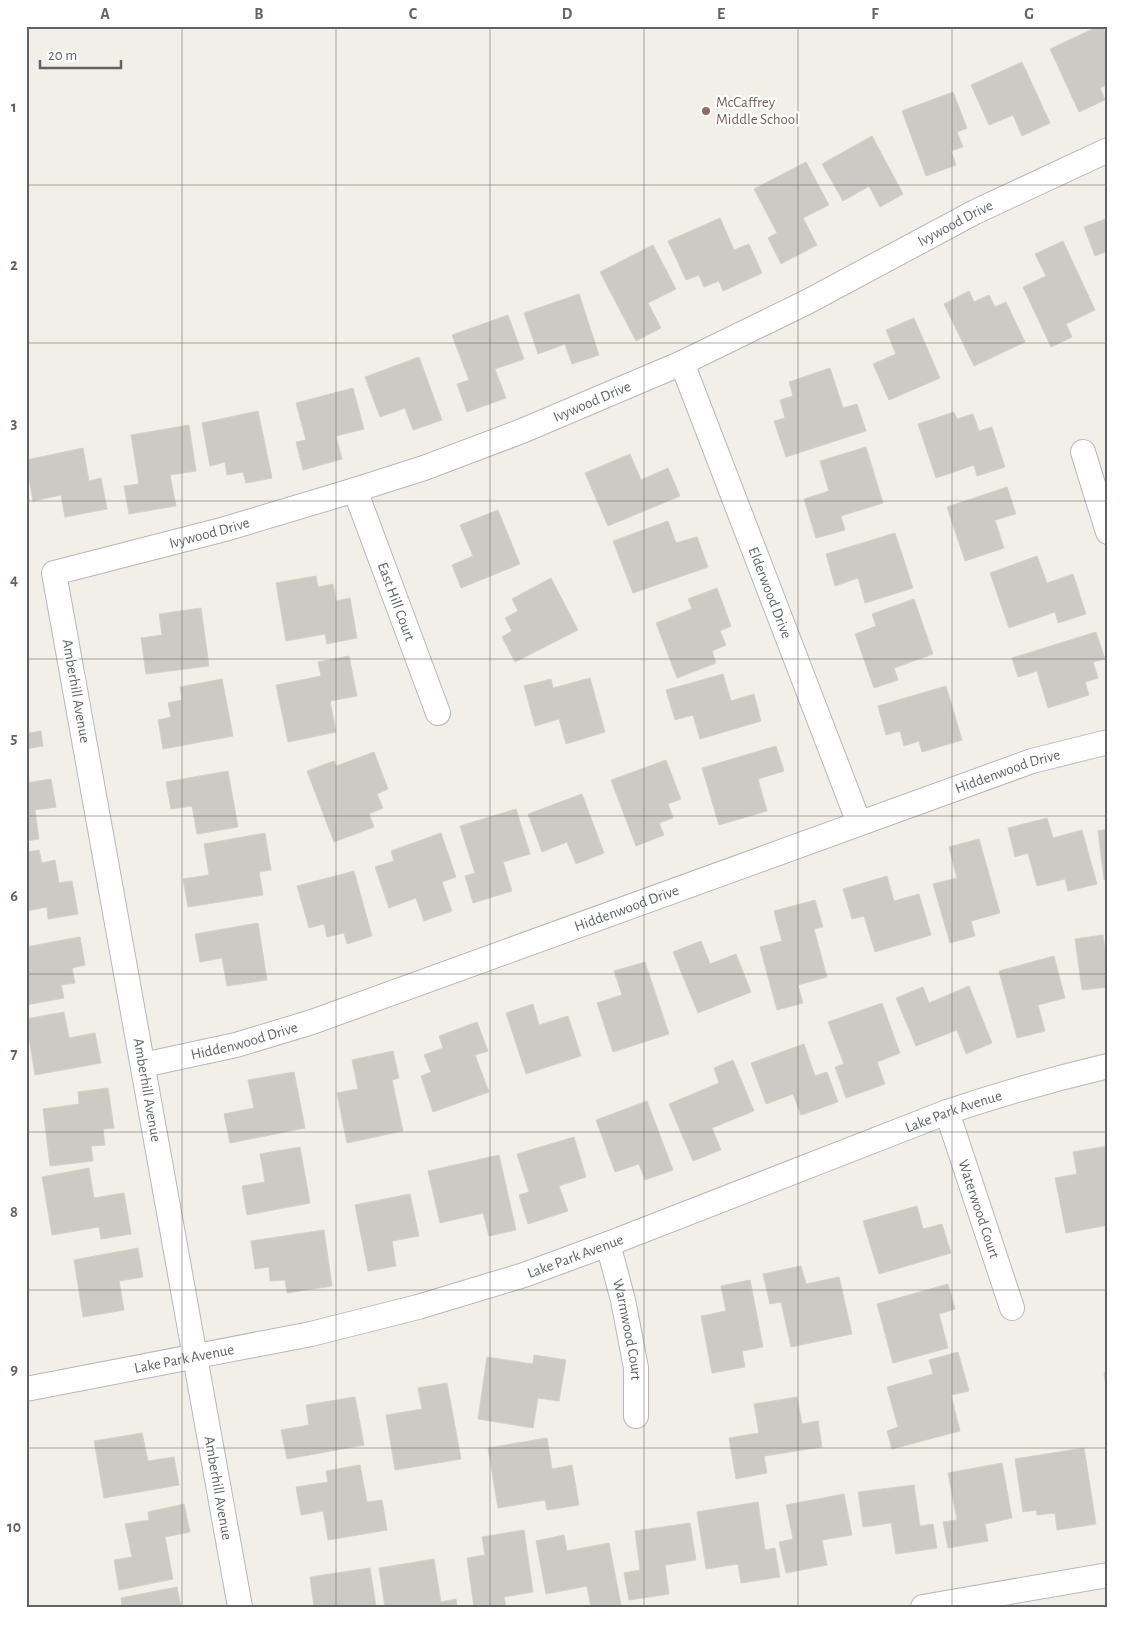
<svg xmlns="http://www.w3.org/2000/svg" width="1134" height="1633" viewBox="0 0 1134 1633" font-family="'Alegreya Sans',sans-serif">
  <style>
    .building { fill: #cccac5; stroke: #d6d1c6 }
    .lines { fill: none; stroke-linecap: round; stroke-linejoin: round }
    .minor-casing { stroke: #b5b8bc; stroke-width: 26 }
    .minor { stroke: #fff; stroke-width: 24 }
    .grid { fill: none; stroke: #5f6368; stroke-width: 1; stroke-opacity: 0.55 }
    .education-dot { fill: #8d6e63; stroke: #fff; stroke-width: 2 }
    .labels { text-anchor: middle; dominant-baseline: central; stroke-width: 4.5; stroke-linejoin: round; paint-order: stroke }
    .education-label { font-size: 15px; fill: #785e54; stroke: #fff; text-anchor: start }
    .street-label { font-size: 15px; fill: #5f6368; stroke: #fff }
    .neatline { fill: none; stroke: #5f6368; stroke-width: 2 }
    .grid-label { font-size: 16px; text-anchor: middle; font-weight: bold; fill: #5f6368 }
  </style>
  <rect width="100%" height="100%" fill="#f1efe8"/>
  <path class="building" d="M 1099,26 L 1102,26 L 1108,39 L 1108,84 L 1100,88 L 1105,100 L 1079,112 L 1050,49 Z
    M 1022,62 L 1050,123 L 1022,136 L 1013,115 L 989,125 L 971,85 Z
    M 953,92 L 967,128 L 957,132 L 963,147 L 951,151 L 956,165 L 926,176 L 902,111 Z
    M 872,136 L 903,194 L 880,207 L 869,186 L 843,201 L 822,164 Z
    M 806,162 L 829,205 L 803,218 L 817,245 L 781,264 L 768,238 L 777,233 L 754,189 Z
    M 720,218 L 734,250 L 749,244 L 762,273 L 723,291 L 719,281 L 704,287 L 699,275 L 686,280 L 668,241 Z
    M 1108,218 L 1108,251 L 1095,256 L 1084,227 Z
    M 1063,241 L 1095,310 L 1066,324 L 1072,337 L 1051,347 L 1023,287 L 1046,276 L 1035,254 Z
    M 653,245 L 676,289 L 648,303 L 661,328 L 636,341 L 600,272 Z
    M 969,291 L 974,302 L 989,295 L 995,307 L 1006,302 L 1025,342 L 974,366 L 944,304 Z
    M 579,294 L 599,355 L 572,364 L 565,344 L 538,354 L 524,313 Z
    M 508,315 L 524,359 L 495,369 L 506,398 L 467,412 L 457,384 L 469,380 L 452,335 Z
    M 914,318 L 940,378 L 889,400 L 873,364 L 896,354 L 886,330 Z
    M 419,357 L 442,420 L 413,430 L 405,408 L 380,417 L 365,377 Z
    M 830,368 L 843,408 L 857,404 L 866,431 L 786,457 L 774,421 L 785,418 L 780,400 L 793,396 L 789,382 Z
    M 353,388 L 364,429 L 336,436 L 342,459 L 303,470 L 296,442 L 306,440 L 296,403 Z
    M 258,411 L 272,478 L 246,483 L 243,472 L 227,475 L 225,462 L 210,466 L 202,423 Z
    M 954,412 L 957,419 L 973,414 L 979,431 L 992,427 L 1005,467 L 977,476 L 974,465 L 936,478 L 918,424 Z
    M 189,425 L 196,471 L 170,475 L 176,506 L 129,514 L 124,486 L 139,484 L 131,435 Z
    M 866,447 L 883,503 L 841,516 L 845,530 L 816,538 L 804,499 L 829,491 L 820,461 Z
    M 83,448 L 89,481 L 101,478 L 107,509 L 65,517 L 61,495 L 33,501 L 26,460 Z
    M 630,454 L 641,480 L 668,468 L 680,496 L 608,526 L 585,473 Z
    M 1007,487 L 1016,514 L 995,520 L 1004,548 L 965,561 L 947,507 Z
    M 498,510 L 520,564 L 461,588 L 452,565 L 473,556 L 460,525 Z
    M 668,521 L 676,543 L 697,537 L 708,567 L 633,593 L 613,541 Z
    M 895,533 L 913,588 L 865,603 L 858,578 L 835,586 L 826,554 Z
    M 1037,556 L 1047,583 L 1073,574 L 1086,614 L 1058,623 L 1055,612 L 1009,628 L 990,573 Z
    M 316,576 L 318,587 L 333,584 L 336,601 L 350,598 L 357,638 L 327,644 L 325,634 L 286,641 L 276,583 Z
    M 551,578 L 578,630 L 515,662 L 502,637 L 512,631 L 505,618 L 518,611 L 512,599 Z
    M 717,588 L 731,626 L 720,631 L 726,645 L 712,651 L 716,663 L 677,678 L 656,623 L 692,609 L 688,599 Z
    M 914,599 L 933,654 L 894,668 L 898,680 L 874,688 L 855,634 L 876,626 L 872,614 Z
    M 201,608 L 209,666 L 146,674 L 141,638 L 162,635 L 159,614 Z
    M 1096,632 L 1105,659 L 1093,662 L 1098,678 L 1085,682 L 1089,695 L 1048,708 L 1037,671 L 1018,677 L 1012,658 Z
    M 349,656 L 357,696 L 330,701 L 336,732 L 288,742 L 276,685 L 321,676 L 318,662 Z
    M 723,674 L 731,701 L 754,694 L 761,721 L 700,739 L 693,715 L 675,720 L 666,690 Z
    M 590,678 L 605,732 L 566,744 L 559,719 L 535,726 L 524,686 L 551,679 L 553,688 Z
    M 222,679 L 233,736 L 163,749 L 158,720 L 171,717 L 168,703 L 182,700 L 180,687 Z
    M 946,686 L 962,740 L 922,752 L 919,741 L 904,746 L 900,731 L 886,735 L 878,706 Z
    M 26,719 L 29,733 L 41,731 L 43,746 L 26,749 Z
    M 776,746 L 784,771 L 758,779 L 767,811 L 719,825 L 702,768 Z
    M 374,752 L 388,789 L 377,794 L 383,808 L 369,814 L 374,827 L 334,842 L 307,771 L 334,761 L 336,766 Z
    M 666,760 L 681,799 L 668,804 L 673,818 L 659,823 L 664,835 L 636,846 L 611,780 Z
    M 228,771 L 238,827 L 197,834 L 192,806 L 171,809 L 166,782 Z
    M 51,779 L 56,807 L 35,810 L 39,839 L 26,841 L 26,783 Z
    M 582,794 L 604,853 L 576,864 L 567,842 L 542,852 L 528,814 Z
    M 516,809 L 530,854 L 503,862 L 512,891 L 473,903 L 465,876 L 475,873 L 460,826 Z
    M 1047,818 L 1053,838 L 1082,830 L 1097,884 L 1068,891 L 1065,879 L 1037,886 L 1028,853 L 1015,857 L 1008,828 Z
    M 1108,829 L 1108,879 L 1104,880 L 1098,831 Z
    M 265,833 L 271,870 L 259,872 L 263,895 L 188,907 L 183,879 L 209,875 L 204,844 Z
    M 441,833 L 456,877 L 442,882 L 452,911 L 424,921 L 416,898 L 389,908 L 375,867 L 394,861 L 391,851 Z
    M 979,839 L 1000,913 L 971,921 L 975,936 L 950,943 L 933,884 L 957,878 L 949,847 Z
    M 39,850 L 42,863 L 55,860 L 59,883 L 72,881 L 78,914 L 48,919 L 47,907 L 26,911 L 26,852 Z
    M 354,871 L 372,936 L 347,944 L 344,933 L 327,937 L 324,924 L 309,928 L 297,886 Z
    M 887,876 L 894,901 L 919,894 L 931,935 L 875,952 L 864,916 L 852,919 L 843,889 Z
    M 815,900 L 823,927 L 814,929 L 827,977 L 798,985 L 803,1003 L 777,1010 L 760,947 L 782,941 L 774,911 Z
    M 258,923 L 267,980 L 227,986 L 222,958 L 200,962 L 195,934 Z
    M 1103,935 L 1105,951 L 1108,951 L 1108,987 L 1082,990 L 1075,939 Z
    M 80,937 L 85,965 L 72,968 L 75,983 L 61,985 L 64,998 L 26,1005 L 26,947 Z
    M 701,941 L 710,964 L 736,954 L 751,992 L 698,1013 L 673,952 Z
    M 1054,956 L 1065,998 L 1038,1005 L 1045,1031 L 1017,1038 L 999,971 Z
    M 645,962 L 669,1034 L 613,1052 L 597,1003 L 622,995 L 614,971 Z
    M 969,986 L 992,1043 L 966,1054 L 957,1030 L 916,1046 L 896,998 L 923,987 L 929,1003 Z
    M 882,1003 L 900,1053 L 877,1062 L 885,1084 L 846,1098 L 835,1067 L 844,1064 L 828,1022 Z
    M 533,1004 L 539,1025 L 568,1016 L 581,1056 L 526,1074 L 506,1013 Z
    M 64,1012 L 69,1038 L 95,1033 L 101,1063 L 35,1075 L 26,1019 Z
    M 477,1022 L 488,1051 L 475,1055 L 489,1092 L 433,1112 L 421,1076 L 431,1072 L 424,1055 L 443,1048 L 439,1036 Z
    M 804,1044 L 815,1076 L 827,1072 L 838,1102 L 801,1115 L 793,1094 L 766,1104 L 751,1063 Z
    M 393,1051 L 399,1078 L 392,1080 L 403,1131 L 347,1143 L 337,1093 L 358,1089 L 352,1060 Z
    M 733,1060 L 754,1111 L 712,1128 L 721,1150 L 693,1161 L 669,1104 L 719,1083 L 714,1068 Z
    M 294,1072 L 305,1128 L 230,1143 L 224,1114 L 254,1108 L 248,1080 Z
    M 108,1088 L 114,1128 L 103,1129 L 105,1145 L 91,1146 L 93,1161 L 50,1166 L 43,1109 L 79,1104 L 78,1092 Z
    M 647,1101 L 673,1170 L 645,1180 L 639,1164 L 615,1172 L 596,1120 Z
    M 574,1137 L 586,1177 L 559,1186 L 568,1211 L 528,1224 L 519,1195 L 529,1192 L 517,1154 Z
    M 1108,1146 L 1108,1225 L 1066,1233 L 1055,1178 L 1077,1174 L 1073,1152 Z
    M 300,1147 L 310,1203 L 247,1215 L 242,1186 L 265,1182 L 260,1154 Z
    M 499,1155 L 516,1230 L 489,1236 L 483,1213 L 440,1223 L 428,1171 Z
    M 89,1168 L 94,1198 L 124,1193 L 131,1234 L 101,1239 L 99,1227 L 52,1235 L 42,1177 Z
    M 410,1194 L 419,1236 L 392,1241 L 396,1266 L 368,1271 L 355,1205 Z
    M 917,1206 L 923,1229 L 942,1224 L 951,1253 L 879,1274 L 863,1221 Z
    M 324,1230 L 332,1286 L 287,1293 L 285,1280 L 270,1281 L 269,1267 L 255,1269 L 251,1241 Z
    M 138,1248 L 143,1277 L 119,1281 L 124,1310 L 83,1317 L 74,1260 Z
    M 801,1266 L 806,1284 L 839,1277 L 852,1334 L 791,1347 L 781,1302 L 770,1304 L 763,1274 Z
    M 750,1280 L 763,1347 L 742,1351 L 745,1367 L 712,1373 L 701,1316 L 726,1311 L 721,1286 Z
    M 948,1284 L 955,1309 L 939,1314 L 948,1348 L 893,1363 L 877,1304 Z
    M 958,1352 L 969,1391 L 951,1395 L 960,1431 L 892,1449 L 887,1431 L 898,1427 L 887,1387 L 933,1374 L 929,1360 Z
    M 534,1355 L 566,1360 L 559,1401 L 538,1398 L 533,1428 L 478,1419 L 487,1357 L 533,1364 Z
    M 1108,1372 L 1108,1399 L 1104,1373 Z
    M 447,1383 L 461,1459 L 395,1470 L 386,1415 L 422,1409 L 418,1388 Z
    M 355,1397 L 364,1445 L 287,1459 L 281,1430 L 309,1425 L 306,1405 Z
    M 797,1397 L 802,1424 L 818,1421 L 822,1447 L 764,1456 L 767,1473 L 736,1479 L 729,1438 L 759,1433 L 754,1404 Z
    M 142,1433 L 148,1461 L 174,1457 L 179,1485 L 104,1498 L 94,1441 Z
    M 547,1438 L 552,1469 L 572,1465 L 579,1505 L 547,1510 L 545,1500 L 498,1508 L 488,1448 Z
    M 1084,1448 L 1096,1524 L 1057,1530 L 1055,1513 L 1037,1515 L 1036,1510 L 1023,1512 L 1015,1459 Z
    M 1002,1463 L 1012,1518 L 985,1524 L 988,1541 L 948,1548 L 943,1522 L 957,1520 L 948,1473 Z
    M 360,1465 L 367,1502 L 382,1500 L 387,1530 L 328,1540 L 323,1511 L 301,1515 L 296,1487 L 328,1482 L 326,1471 Z
    M 914,1485 L 920,1526 L 933,1524 L 937,1548 L 896,1554 L 891,1523 L 863,1527 L 858,1492 Z
    M 844,1494 L 852,1535 L 822,1540 L 827,1565 L 786,1573 L 779,1542 L 793,1539 L 786,1505 Z
    M 758,1502 L 765,1550 L 775,1548 L 780,1577 L 741,1583 L 738,1564 L 706,1569 L 697,1512 Z
    M 184,1504 L 190,1532 L 165,1537 L 173,1579 L 119,1590 L 114,1560 L 132,1557 L 125,1524 L 149,1520 L 148,1512 Z
    M 690,1523 L 696,1560 L 665,1565 L 669,1594 L 629,1600 L 624,1573 L 640,1570 L 635,1531 Z
    M 524,1530 L 533,1592 L 504,1597 L 506,1607 L 474,1607 L 467,1558 L 485,1555 L 482,1537 Z
    M 564,1535 L 567,1551 L 609,1543 L 621,1605 L 591,1607 L 587,1586 L 546,1594 L 536,1541 Z
    M 434,1559 L 441,1602 L 456,1599 L 457,1607 L 385,1607 L 379,1568 Z
    M 370,1568 L 376,1607 L 314,1607 L 310,1577 Z
    M 177,1587 L 181,1607 L 122,1607 L 121,1598 Z"/>
  <g class="lines">
    <defs>
      <g id="minor">
        <path id="s1" d="M 682,363 L 859,823"/>
        <path d="M 1083,452 L 1108,532"/>
        <path id="s2" d="M 355,490 L 438,713"/>
        <path id="s3" d="M 143,1065 L 236,1045 L 312,1022 L 1032,761 L 1108,742"/>
        <path id="s4" d="M 947,1112 L 1012,1308"/>
        <path id="s5" d="M 608,1244 L 623,1300 L 636,1368 L 636,1416"/>
        <path id="s6" d="M 26,1389 L 311,1334 L 418,1307 L 524,1275 L 608,1244 L 947,1112 C 1000,1094 1053,1079 1108,1066"/>
        <path id="s7" d="M 240,1607 L 54,573 L 225,529 L 355,490 L 424,468 L 522,431 L 682,363 L 807,302 L 975,212 L 1108,150"/>
        <path d="M 923,1607 L 1108,1575"/>
      </g>
    </defs>
    <use href="#minor" class="minor-casing"/>
    <use href="#minor" class="minor"/>
  </g>
  <path class="grid" d="M 182,26 L 182,1607M 336,26 L 336,1607M 490,26 L 490,1607M 644,26 L 644,1607M 798,26 L 798,1607M 952,26 L 952,1607M 26,185 L 1108,185M 26,343 L 1108,343M 26,501 L 1108,501M 26,659 L 1108,659M 26,816 L 1108,816M 26,974 L 1108,974M 26,1132 L 1108,1132M 26,1290 L 1108,1290M 26,1448 L 1108,1448"/>
  <circle class="education-dot" cx="706" cy="111" r="5"/>
  <g class="labels">
    <g class="education-label">
      <text x="716" y="102">McCaffrey<tspan x="716" dy="17">Middle School</tspan></text>
    </g>
    <g class="street-label">
      <text stroke="none"><textPath href="#s7" startOffset="2021">Ivywood Drive</textPath></text>
      <text stroke="none"><textPath href="#s7" startOffset="1616">Ivywood Drive</textPath></text>
      <text stroke="none"><textPath href="#s7" startOffset="1211">Ivywood Drive</textPath></text>
      <text stroke="none"><textPath href="#s1" startOffset="246">Elderwood Drive</textPath></text>
      <text stroke="none"><textPath href="#s2" startOffset="119">East Hill Court</textPath></text>
      <text transform="translate(76 691) rotate(80)">Amberhill Avenue</text>
      <text stroke="none"><textPath href="#s3" startOffset="914">Hiddenwood Drive</textPath></text>
      <text stroke="none"><textPath href="#s3" startOffset="509">Hiddenwood Drive</textPath></text>
      <text stroke="none"><textPath href="#s3" startOffset="104">Hiddenwood Drive</textPath></text>
      <text transform="translate(147 1090) rotate(80)">Amberhill Avenue</text>
      <text stroke="none"><textPath href="#s6" startOffset="971">Lake Park Avenue</textPath></text>
      <text stroke="none"><textPath href="#s4" startOffset="102">Waterwood Court</textPath></text>
      <text stroke="none"><textPath href="#s6" startOffset="566">Lake Park Avenue</textPath></text>
      <text stroke="none"><textPath href="#s5" startOffset="88">Warmwood Court</textPath></text>
      <text stroke="none"><textPath href="#s6" startOffset="161">Lake Park Avenue</textPath></text>
      <text transform="translate(218 1488) rotate(80)">Amberhill Avenue</text>
    </g>
  </g>
  <rect width="1134" height="1633" fill="none" stroke="#ffffff" stroke-width="55"/>
  <path d="M40 60v8h81v-8" fill="none" stroke="#5f6368" stroke-width="2.5"/>
  <text x="48" y="60" font-size="15" fill="#5f6368" stroke="#ffffff" stroke-width="4" paint-order="stroke">20 m</text>
  <rect x="28" y="28" width="1078" height="1578" class="neatline"/>
  <g class="grid-label">
    <text x="105" y="19">A</text>
    <text x="259" y="19">B</text>
    <text x="413" y="19">C</text>
    <text x="567" y="19">D</text>
    <text x="721" y="19">E</text>
    <text x="875" y="19">F</text>
    <text x="1029" y="19">G</text>
    <text x="14" y="112">1</text>
    <text x="14" y="270">2</text>
    <text x="14" y="428">3</text>
    <text x="14" y="585">4</text>
    <text x="14" y="743">5</text>
    <text x="14" y="901">6</text>
    <text x="14" y="1059">7</text>
    <text x="14" y="1217">8</text>
    <text x="14" y="1374">9</text>
    <text x="14" y="1532">10</text>
  </g>
</svg>
